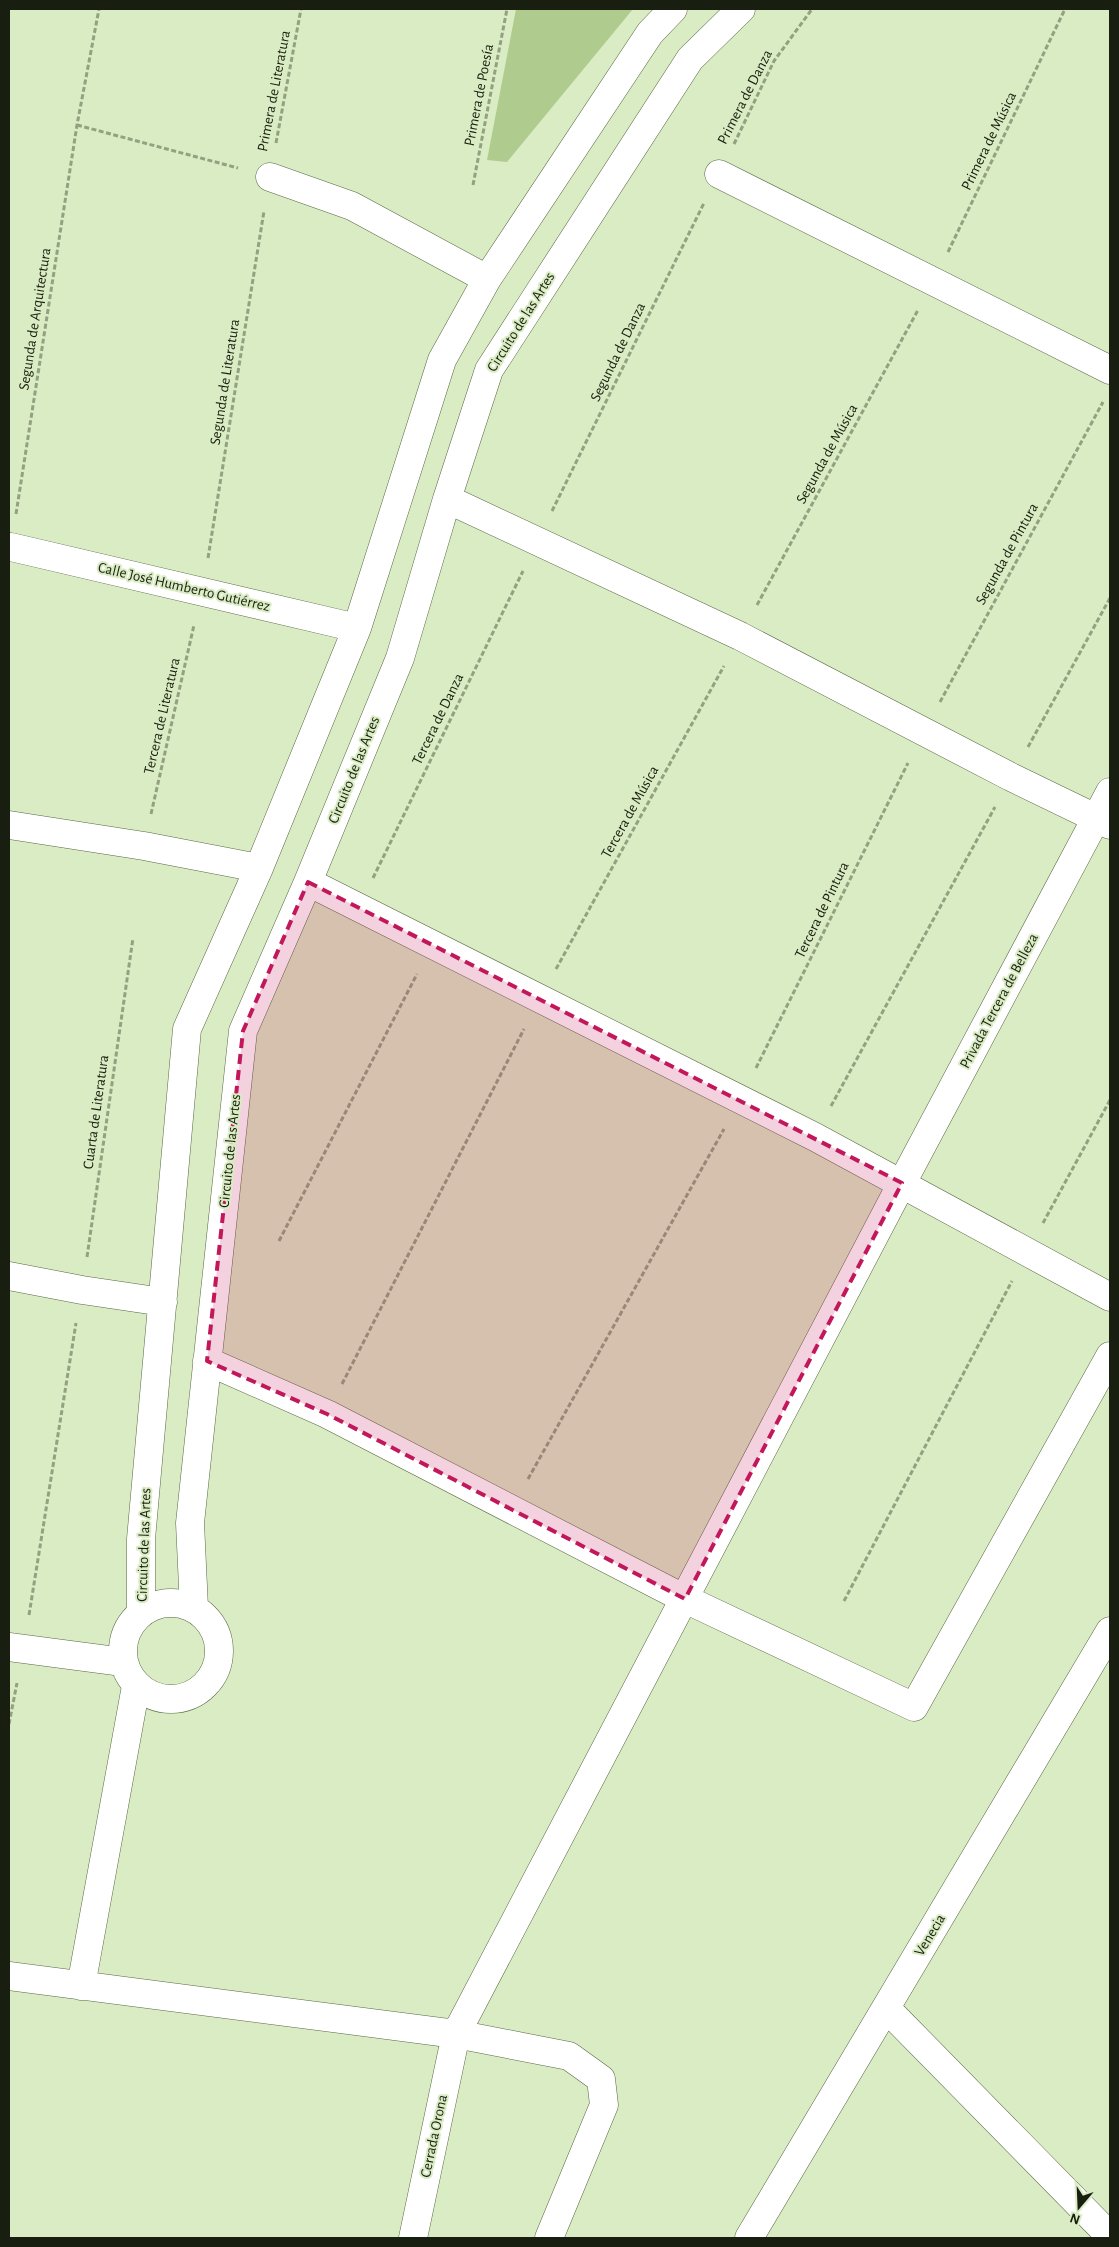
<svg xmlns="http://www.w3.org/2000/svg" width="1119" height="2247" viewBox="0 0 1119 2247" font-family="'Alegreya Sans',sans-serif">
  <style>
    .green { fill: #b0cb8e }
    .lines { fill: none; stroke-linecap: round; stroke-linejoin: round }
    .minor-casing { stroke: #596844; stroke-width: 29 }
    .path { stroke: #93a181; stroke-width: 3; stroke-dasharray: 5 2.5; stroke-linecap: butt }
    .minor { stroke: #fff; stroke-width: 28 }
    .marked { fill: #c2185b; fill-opacity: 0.2; stroke: #c2185b; stroke-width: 4; stroke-dasharray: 10 6; stroke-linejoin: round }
    .labels { text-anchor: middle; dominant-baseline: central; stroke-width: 4; stroke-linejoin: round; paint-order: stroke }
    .street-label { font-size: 15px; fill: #191f10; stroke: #daecc3 }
  </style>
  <rect width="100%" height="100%" fill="#daecc3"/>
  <path class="green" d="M 516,9 L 633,9 L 507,162 L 487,160 Z"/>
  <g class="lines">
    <defs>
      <path id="minor" d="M 719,174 L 1110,370
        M 270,177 L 352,206 L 487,279
        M 447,499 L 740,636 L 1011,777 L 1110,825
        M 11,547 L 357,628
        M 9,825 L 144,846 L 259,868
        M 308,882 L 815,1137 L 1110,1297
        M 9,1276 L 82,1290 L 163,1302
        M 207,1361 L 327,1414 L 685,1599 L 914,1707 L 1110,1356
        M123 1651a48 48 0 1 1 96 0a48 48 0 1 1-96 0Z
        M 194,1608 L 190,1523 L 243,1031 L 308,882 L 400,658 L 447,499 L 489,370 L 690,59 L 741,9
        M 141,1612 L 141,1539 L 187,1029 L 259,868 L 357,628 L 442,360 L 487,279 L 650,33 L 673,9
        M 9,1647 L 123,1662
        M 9,1976 L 456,2034 L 569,2056 L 601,2079 L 604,2105 L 549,2238
        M 81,1986 L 136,1686
        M 886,2008 L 1110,2236
        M 413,2238 L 456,2034 L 902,1183 L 1110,792
        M 749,2238 L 1110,1631"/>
    </defs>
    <use href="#minor" class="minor-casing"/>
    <path class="path" d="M 77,125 L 238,168
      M 276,143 L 301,9
      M 734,144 L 774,61 L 812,9
      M 473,185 L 507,9
      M 948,252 L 1065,9
      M 552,511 L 704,203
      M 16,514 L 77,125 L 99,9
      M 208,558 L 264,211
      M 757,605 L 918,310
      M 940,702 L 1103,402
      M 1028,747 L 1110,598
      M 151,814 L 194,625
      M 373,878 L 523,571
      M 556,969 L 724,666
      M 756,1068 L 908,763
      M 831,1106 L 995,807
      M 1043,1223 L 1110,1100
      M 279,1241 L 417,974
      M 87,1257 L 133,938
      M 342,1384 L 524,1029
      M 528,1479 L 724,1129
      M 844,1601 L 1012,1281
      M 29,1615 L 76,1323
      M 9,1724 L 17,1683"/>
    <use href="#minor" class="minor"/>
  </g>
  <path class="marked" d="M 308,882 L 902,1183 L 685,1599 L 327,1414 L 207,1361 L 243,1031 Z"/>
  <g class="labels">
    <g class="street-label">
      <text transform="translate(274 91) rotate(-79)">Primera de Literatura</text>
      <text transform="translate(479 95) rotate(-79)">Primera de Poesía</text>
      <text transform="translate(745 97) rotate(-63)">Primera de Danza</text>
      <text transform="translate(989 141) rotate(-64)">Primera de Música</text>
      <text transform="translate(35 319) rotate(-81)">Segunda de Arquitectura</text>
      <text transform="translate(521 322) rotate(-58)">Circuito de las Artes</text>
      <text transform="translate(618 352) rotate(-64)">Segunda de Danza</text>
      <text transform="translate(225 382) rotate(-81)">Segunda de Literatura</text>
      <text transform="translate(827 454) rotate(-61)">Segunda de Música</text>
      <text transform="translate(1007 554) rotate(-61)">Segunda de Pintura</text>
      <text transform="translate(184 587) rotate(13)">Calle José Humberto Gutiérrez</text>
      <text transform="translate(162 716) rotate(-77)">Tercera de Literatura</text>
      <text transform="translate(438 719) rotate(-64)">Tercera de Danza</text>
      <text transform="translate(354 770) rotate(-68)">Circuito de las Artes</text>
      <text transform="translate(630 812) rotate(-61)">Tercera de Música</text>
      <text transform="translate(822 910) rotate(-64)">Tercera de Pintura</text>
      <text transform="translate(999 1001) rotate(-62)">Privada Tercera de Belleza</text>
      <text transform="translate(96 1112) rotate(-82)">Cuarta de Literatura</text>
      <text transform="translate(230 1151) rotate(-84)">Circuito de las Artes</text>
      <text transform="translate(144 1545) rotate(-88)">Circuito de las Artes</text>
      <text transform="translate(930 1935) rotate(-59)">Venecia</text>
      <text transform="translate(434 2136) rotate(-78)">Cerrada Orona</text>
    </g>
  </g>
  <rect width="1119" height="2247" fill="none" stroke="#191f10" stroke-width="20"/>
  <g transform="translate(1079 2207) rotate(199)" stroke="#daecc3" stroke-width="4" paint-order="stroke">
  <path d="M0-4L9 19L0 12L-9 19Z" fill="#191f10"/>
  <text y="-8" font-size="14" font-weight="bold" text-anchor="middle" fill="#191f10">N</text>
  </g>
</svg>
